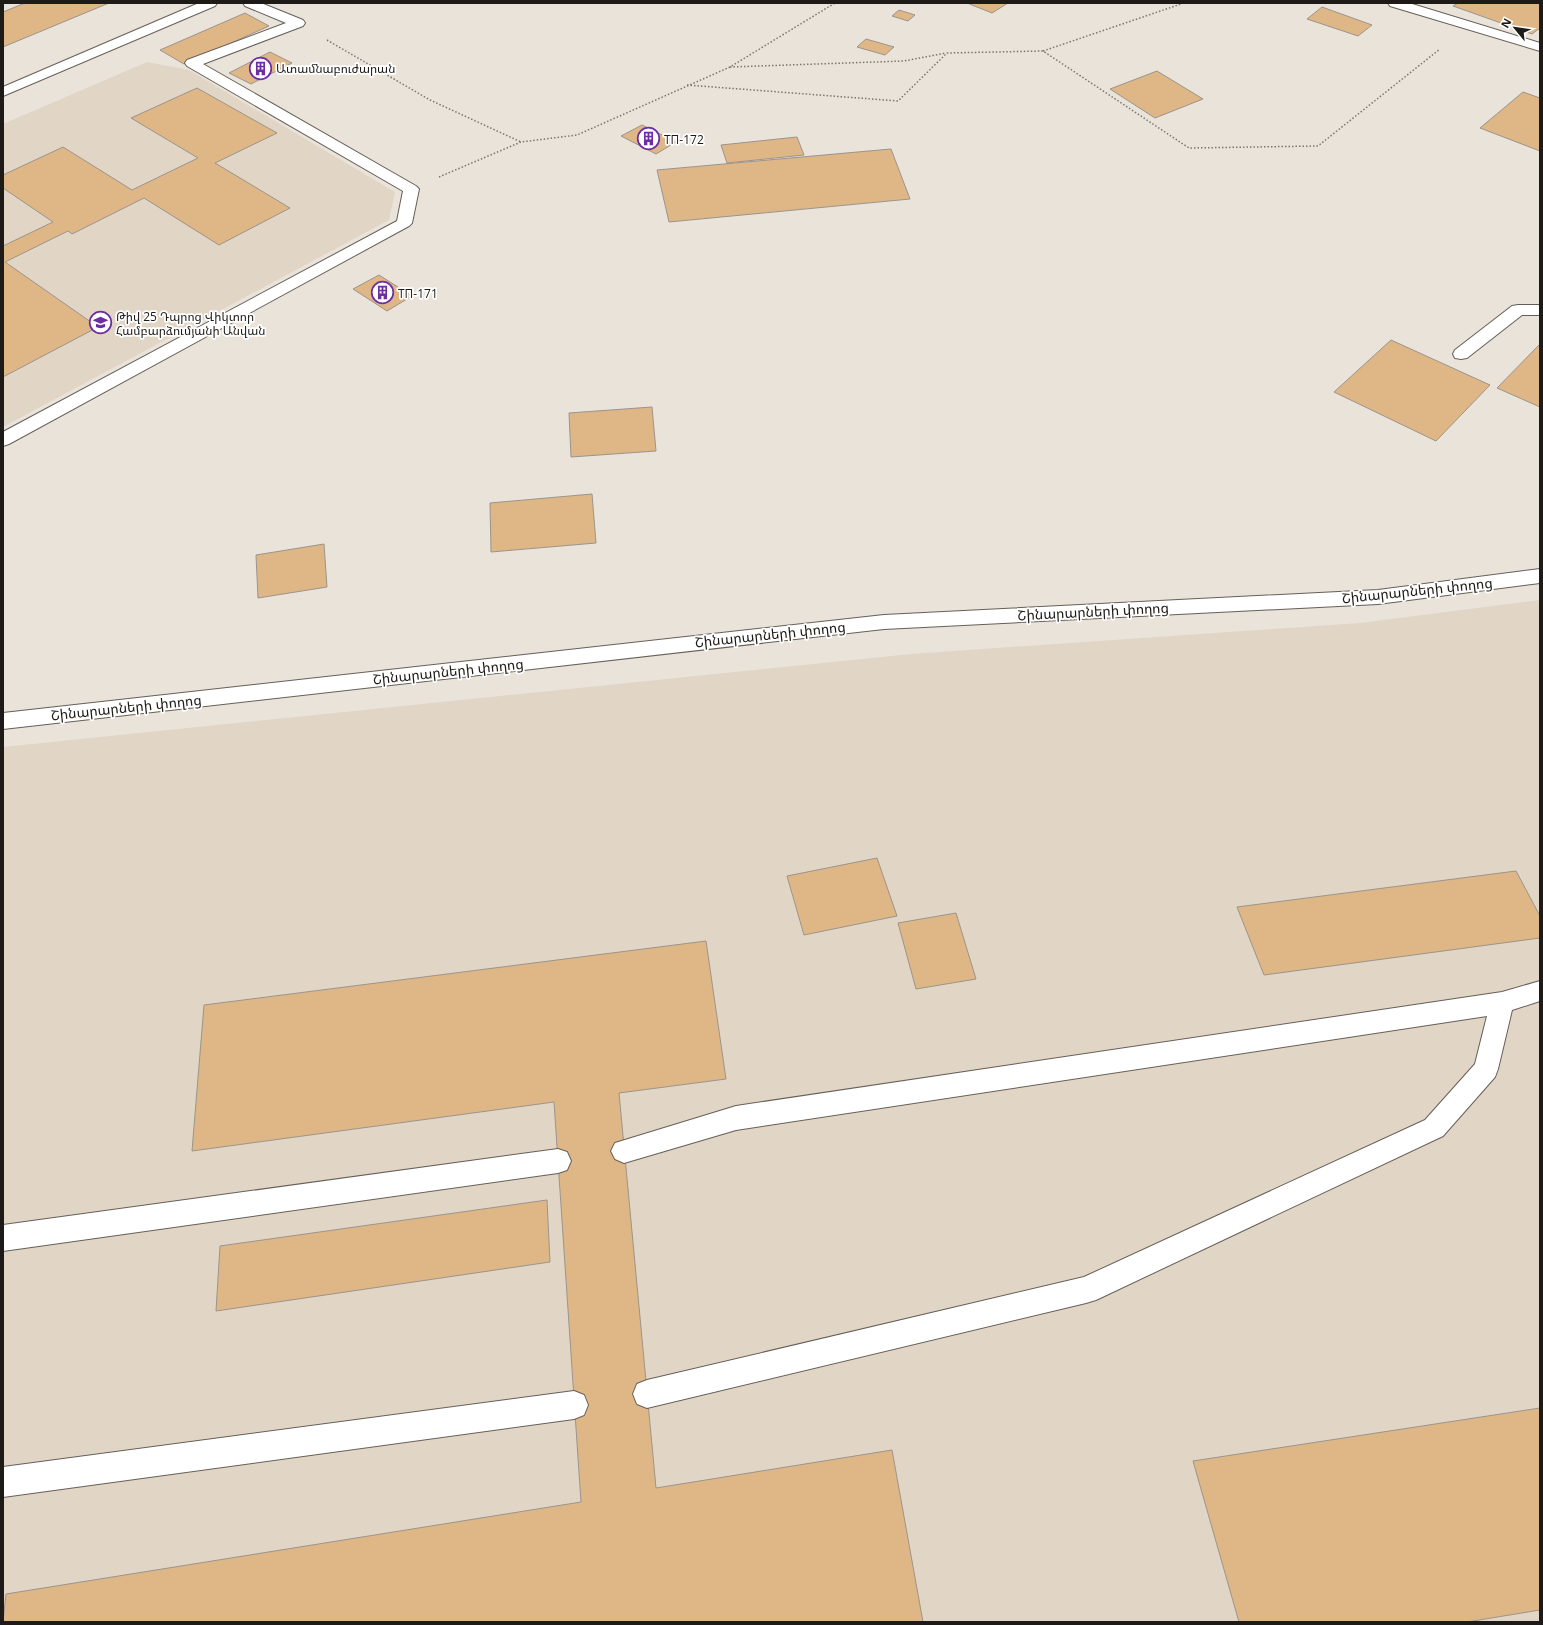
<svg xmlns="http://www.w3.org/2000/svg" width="1543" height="1625" viewBox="0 0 1543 1625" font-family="'Open Sans','Noto Sans Armenian',sans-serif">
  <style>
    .built { fill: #e1d5c6 }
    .building { fill: #dfb786; stroke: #9b948c }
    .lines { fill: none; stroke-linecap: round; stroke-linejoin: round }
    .lane-casing { stroke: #665f58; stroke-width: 2 }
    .street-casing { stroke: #665f58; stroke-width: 2 }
    .secondary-casing { stroke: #665f58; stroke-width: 2 }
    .path { stroke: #7a756f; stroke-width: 1.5; stroke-dasharray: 1.5 2; stroke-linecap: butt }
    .lane { fill: #fff; fill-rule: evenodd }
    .street { fill: #fff; fill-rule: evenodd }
    .secondary { fill: #fff; fill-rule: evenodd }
    .labels { text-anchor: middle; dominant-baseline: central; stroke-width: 3.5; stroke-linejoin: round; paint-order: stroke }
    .far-poi-label { font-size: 12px; fill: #1d1a17; stroke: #fff; text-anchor: start }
    .street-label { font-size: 14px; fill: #1d1a17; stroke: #fff }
  </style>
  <rect width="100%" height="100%" fill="#eae3da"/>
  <path class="built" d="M 147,62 L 189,70 L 395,192 L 389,220 L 3,427 L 3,124 Z
    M 1540,600 L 1540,1622 L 3,1622 L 3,747 L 911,654 L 1360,623 Z"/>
  <path class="building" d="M 25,3 L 109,3 L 3,47 L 3,12 Z
    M 967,3 L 1008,3 L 992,13 Z
    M 1458,3 L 1540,3 L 1540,28 L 1532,34 L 1453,6 Z
    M 1322,7 L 1372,25 L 1358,36 L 1307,19 Z
    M 899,10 L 915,15 L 908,21 L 892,16 Z
    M 245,13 L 269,26 L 184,64 L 160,50 Z
    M 866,39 L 894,47 L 885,55 L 857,47 Z
    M 270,52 L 292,63 L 251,84 L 229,73 Z
    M 1157,71 L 1203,99 L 1155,118 L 1110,89 Z
    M 197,88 L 277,133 L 215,163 L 290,208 L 219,245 L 144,198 L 72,234 L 68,231 L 5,262 L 98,327 L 3,377 L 3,246 L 53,222 L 3,188 L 3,175 L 63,147 L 132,190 L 198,158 L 131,118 Z
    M 1523,92 L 1540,98 L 1540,151 L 1480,128 Z
    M 642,125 L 676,142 L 656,154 L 621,136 Z
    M 797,137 L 804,155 L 727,163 L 721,145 Z
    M 891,149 L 910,199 L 669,222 L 657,170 Z
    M 379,275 L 412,296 L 387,311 L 353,289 Z
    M 1391,340 L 1490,385 L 1436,441 L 1334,392 Z
    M 1540,344 L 1540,407 L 1497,388 Z
    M 652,407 L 656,451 L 571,457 L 569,413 Z
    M 592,494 L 596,543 L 491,552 L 490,503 Z
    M 324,544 L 327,587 L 258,598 L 256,555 Z
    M 877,858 L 897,916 L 804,935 L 787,876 Z
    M 1516,871 L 1540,916 L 1540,938 L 1264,975 L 1237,907 Z
    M 956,913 L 976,979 L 916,989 L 898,923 Z
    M 706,941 L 726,1079 L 619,1093 L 656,1488 L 892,1450 L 923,1622 L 3,1622 L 6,1594 L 581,1502 L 554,1102 L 192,1151 L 204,1005 Z
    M 547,1200 L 550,1262 L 216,1311 L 220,1246 Z
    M 1540,1408 L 1540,1610 L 1467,1622 L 1239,1622 L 1193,1461 Z"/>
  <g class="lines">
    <defs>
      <path id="lane" d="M 243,3 L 261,3 L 303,20 L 305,23 L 303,26 L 203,64 L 416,186 L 419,189 L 412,223 L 409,226 L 9,444 L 3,446 L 3,432 L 397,221 L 403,191 L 187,66 L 185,63 L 187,60 L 286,23 L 245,6 Z
        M 1518,305 L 1540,305 L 1540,315 L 1522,315 L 1467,358 L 1461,359 L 1455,358 L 1453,354 L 1455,350 L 1512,306 Z
        M 1540,981 L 1540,1001 L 1512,1010 L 1498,1069 L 1495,1077 L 1443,1136 L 1096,1300 L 1086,1303 L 647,1408 L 637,1404 L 633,1394 L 637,1384 L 647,1380 L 1084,1277 L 1425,1120 L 1475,1064 L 1487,1016 L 736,1130 L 624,1163 L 615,1159 L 611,1151 L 615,1143 L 736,1106 L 1502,992 Z
        M 558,1149 L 567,1152 L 571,1161 L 567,1170 L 558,1173 L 3,1251 L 3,1225 Z
        M 574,1391 L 584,1395 L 588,1405 L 584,1415 L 574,1419 L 3,1497 L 3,1467 Z"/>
      <path id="street" d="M 1388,3 L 1409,3 L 1540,43 L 1540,51 L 1390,6 Z
        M 1540,569 L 1540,583 L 1378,604 L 884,629 L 3,729 L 3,713 L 884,615 L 1378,590 Z"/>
      <path id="secondary" d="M 199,3 L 217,3 L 215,6 L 3,96 L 3,87 Z"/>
    </defs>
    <use href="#lane" class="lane-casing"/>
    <use href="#street" class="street-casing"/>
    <use href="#secondary" class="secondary-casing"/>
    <path class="path" d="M 327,40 L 430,100 L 521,142
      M 1043,51 L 1184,3
      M 730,67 L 904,61 L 946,53
      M 687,85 L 898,101 L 947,53 L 1043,51 L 1189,148 L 1318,146 L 1440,49
      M 439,177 L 521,142 L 577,135 L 730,67 L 835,3"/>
    <use href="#lane" class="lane"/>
    <use href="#street" class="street"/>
    <use href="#secondary" class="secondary"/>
  </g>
  <defs>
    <symbol id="building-ring" viewBox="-11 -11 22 22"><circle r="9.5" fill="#fff" stroke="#6e2da2" stroke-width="1.5"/><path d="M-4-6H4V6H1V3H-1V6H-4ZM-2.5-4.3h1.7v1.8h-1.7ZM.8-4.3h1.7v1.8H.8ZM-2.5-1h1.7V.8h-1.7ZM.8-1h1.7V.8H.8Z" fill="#6e2da2"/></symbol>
    <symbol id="school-ring" viewBox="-11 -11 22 22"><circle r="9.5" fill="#fff" stroke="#6e2da2" stroke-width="1.5"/><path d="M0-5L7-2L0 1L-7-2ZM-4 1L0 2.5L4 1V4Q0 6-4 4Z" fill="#6e2da2"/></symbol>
  </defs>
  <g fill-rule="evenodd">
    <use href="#building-ring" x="248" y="56" width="25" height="25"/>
    <use href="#building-ring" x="636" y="126" width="25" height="25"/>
    <use href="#building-ring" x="370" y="280" width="25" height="25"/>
    <use href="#school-ring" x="88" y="310" width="25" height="25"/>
  </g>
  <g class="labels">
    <g class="far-poi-label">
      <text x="276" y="68">Ատամնաբուժարան</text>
      <text x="664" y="139">ТП-172</text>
      <text x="398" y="293">ТП-171</text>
      <text x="116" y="316">Թիվ 25 Դպրոց Վիկտոր<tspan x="116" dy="14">Համբարձումյանի Անվան</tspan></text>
    </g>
    <g class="street-label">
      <text transform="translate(1417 590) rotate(-6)">Շինարարների փողոց</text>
      <text transform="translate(1093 611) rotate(-3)">Շինարարների փողոց</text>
      <text transform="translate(770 634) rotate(-6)">Շինարարների փողոց</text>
      <text transform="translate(448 671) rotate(-6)">Շինարարների փողոց</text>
      <text transform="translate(126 707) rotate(-6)">Շինարարների փողոց</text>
    </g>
  </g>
  <rect width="1543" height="1625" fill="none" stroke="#1d1a17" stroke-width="8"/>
  <g transform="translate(1515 28) rotate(299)" stroke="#ffffff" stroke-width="3" paint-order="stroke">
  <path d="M0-3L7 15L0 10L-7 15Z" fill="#1d1a17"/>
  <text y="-6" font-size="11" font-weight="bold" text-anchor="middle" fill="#1d1a17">N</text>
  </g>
</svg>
